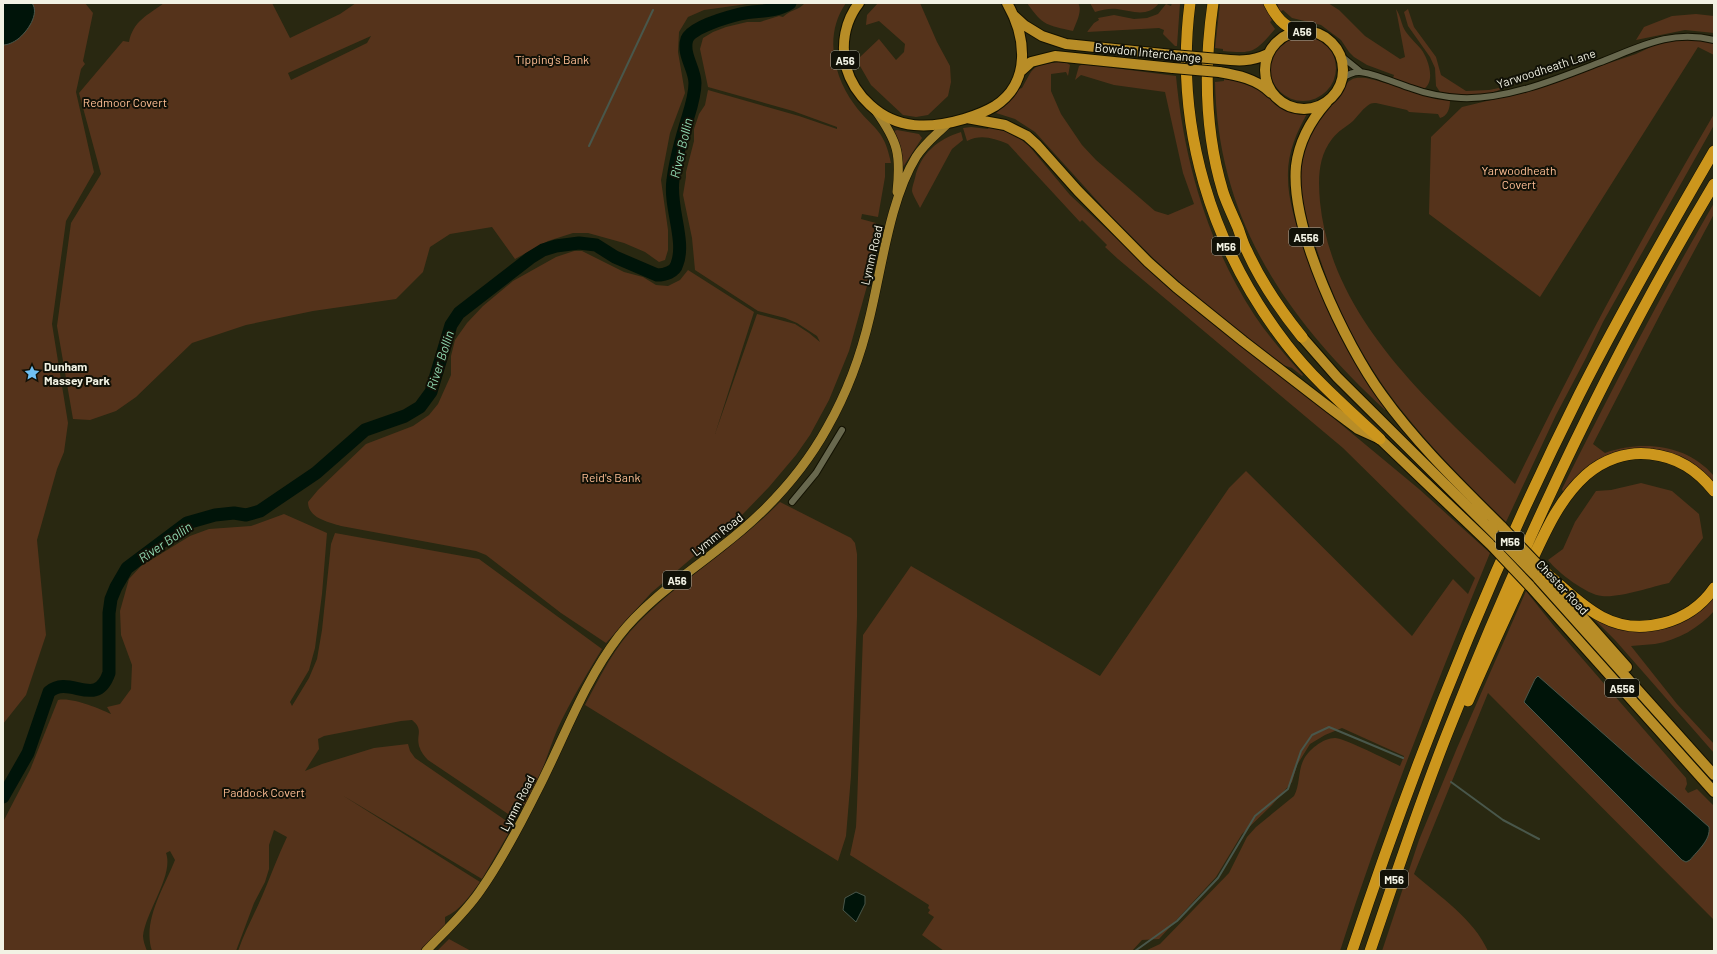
<svg xmlns="http://www.w3.org/2000/svg" width="1717" height="954" viewBox="0 0 1717 954" font-family="Barlow,sans-serif">
  <style>
    .green { fill: #55331b; fill-rule: evenodd }
    .water { fill: #001409; stroke: #49574b }
    .lines { fill: none; stroke-linecap: round; stroke-linejoin: round }
    .stream { stroke: #49574b; stroke-width: 2 }
    .river { stroke: #001409; stroke-width: 13 }
    .minor-casing { stroke: #121100; stroke-width: 8 }
    .primary-casing { stroke: #121100; stroke-width: 10 }
    .trunk-casing { stroke: #121100; stroke-width: 12 }
    .motorway-casing { stroke: #121100; stroke-width: 12 }
    .minor { stroke: #68684e; stroke-width: 6 }
    .primary { stroke: #a48431; stroke-width: 9 }
    .trunk { stroke: #b88d27; stroke-width: 10 }
    .motorway { stroke: #cc961d; stroke-width: 11 }
    .trunk-bridge-casing { stroke: #121100; stroke-width: 12; stroke-linecap: butt }
    .trunk-bridge { stroke: #b88d27; stroke-width: 10 }
    .labels { text-anchor: middle; dominant-baseline: central; stroke-width: 4; stroke-linejoin: round; paint-order: stroke }
    .shield { fill: #111107; stroke: #aeaea2; stroke-width: 1 }
    .shield-label { font-size: 11px; font-weight: bold; fill: #f2f2e4 }
    .street-label { font-size: 12px; fill: #f2f2e4; stroke: #111107 }
    .park-label { font-size: 12px; fill: #ffbf95; stroke: #111107 }
    .poi-label { font-size: 12px; font-weight: bold; fill: #f2f2e4; stroke: #111107; text-anchor: start }
    .water-label { font-size: 13px; font-style: italic; fill: #91dab2; stroke: #111107 }
  </style>
  <rect width="100%" height="100%" fill="#292811"/>
  <path class="green" d="M 3,3 L 85,3 L 93,13 L 83,61 L 85,64 L 81,69 L 76,92 L 94,172 L 66,221 L 52,324 L 68,423 L 64,452 L 57,469 L 37,540 L 46,635 L 26,695 L 3,724 Z
    M 164,3 L 272,3 L 290,38 L 340,14 L 356,3 L 754,3 L 704,10 L 688,17 L 679,32 L 678,52 L 685,93 L 670,133 L 661,180 L 668,230 L 668,250 L 665,260 L 659,262 L 645,252 L 624,243 L 588,233 L 573,233 L 548,241 L 515,259 L 492,227 L 450,234 L 430,247 L 423,272 L 396,299 L 313,311 L 246,325 L 192,343 L 136,397 L 116,411 L 90,420 L 73,419 L 57,326 L 71,223 L 101,174 L 79,93 L 123,41 L 129,42 C 133,21 148,15 164,3 ZM 371,36 L 367,43 L 291,80 L 288,73 Z
    M 805,3 L 846,3 C 824,34 833,75 854,104 C 872,129 884,127 891,163 L 885,163 L 885,177 L 878,217 L 862,214 L 861,219 L 876,223 L 867,286 L 849,351 L 829,400 L 810,435 L 796,455 L 769,487 L 742,515 L 651,593 L 606,643 L 561,613 L 486,555 L 476,551 L 341,526 C 328,522 308,518 308,502 L 318,490 L 366,444 L 413,426 L 429,415 L 438,404 L 451,375 L 451,356 L 455,340 L 467,323 L 483,306 L 513,281 L 556,257 L 574,251 L 582,251 L 624,272 L 643,277 L 656,285 L 668,286 L 680,280 L 688,270 L 754,312 L 715,434 L 757,314 L 795,324 L 809,333 L 820,342 L 817,336 L 797,323 L 785,318 L 758,311 L 695,270 L 692,238 L 683,195 L 686,177 L 686,172 L 694,141 L 694,129 L 699,114 L 705,105 L 708,90 L 799,116 L 837,129 L 837,127 L 793,111 L 708,87 L 700,49 L 703,38 L 713,32 L 726,27 L 747,22 L 760,22 L 779,16 L 783,17 C 790,10 799,10 805,3 Z
    M 878,3 L 920,3 L 937,42 L 950,66 L 951,82 L 948,96 L 928,115 L 916,117 L 903,115 L 871,85 L 860,66 L 860,57 L 879,39 L 896,60 L 904,52 L 905,44 L 879,21 L 866,25 L 867,15 Z
    M 1027,3 L 1078,3 C 1083,10 1076,23 1073,31 C 1047,25 1043,26 1027,3 Z
    M 1090,3 L 1159,3 C 1148,18 1132,11 1117,9 C 1110,8 1102,10 1095,12 Z
    M 1172,3 L 1180,3 L 1177,46 L 1175,46 L 1163,34 L 1164,30 L 1159,28 L 1087,32 L 1094,23 L 1099,20 L 1098,18 L 1114,15 L 1134,19 L 1147,18 L 1158,14 L 1166,4 L 1171,6 Z
    M 1220,3 L 1263,3 L 1272,20 L 1270,22 L 1275,29 C 1255,52 1254,54 1223,51 L 1223,49 L 1215,48 Z
    M 1277,3 L 1328,3 L 1339,10 L 1365,36 L 1400,59 L 1405,57 L 1396,9 C 1401,16 1401,25 1406,32 C 1410,38 1416,43 1421,49 C 1428,58 1436,81 1424,89 L 1393,78 L 1394,75 L 1367,65 L 1354,57 L 1349,52 L 1341,40 L 1321,25 L 1292,18 L 1283,10 L 1280,12 Z
    M 1408,9 L 1414,27 L 1436,57 L 1441,75 L 1466,91 L 1489,90 L 1504,87 C 1493,97 1453,98 1440,92 L 1436,86 L 1435,68 L 1430,57 L 1408,26 L 1404,12 Z
    M 1696,14 L 1714,16 L 1714,33 L 1685,30 L 1636,40 L 1644,27 L 1672,16 Z
    M1270 68a33 33 0 1 1 66 0a33 33 0 1 1-66 0Z
    M 1677,39 L 1698,39 L 1714,43 L 1714,55 L 1698,47 L 1540,297 L 1429,214 L 1431,137 L 1462,107 L 1520,93 L 1636,54 L 1659,43 Z
    M 1059,62 L 1067,63 L 1070,65 L 1068,76 L 1066,72 L 1051,74 L 1051,91 L 1061,114 L 1082,145 L 1096,160 L 1155,211 L 1168,215 L 1194,204 L 1183,173 L 1165,92 L 1114,85 L 1081,75 L 1075,80 L 1079,66 L 1083,64 L 1176,76 C 1184,162 1208,244 1255,316 C 1269,337 1286,356 1303,375 L 1302,376 L 1292,368 L 1283,365 L 1245,336 L 1197,298 L 1154,259 L 1111,216 L 1035,132 L 1015,119 L 996,113 L 1009,101 L 1019,89 L 1022,88 C 1035,65 1031,66 1059,62 Z
    M 1366,78 C 1395,84 1419,96 1450,100 C 1450,108 1448,116 1440,118 L 1438,114 L 1409,112 L 1407,110 L 1376,103 C 1374,103 1371,103 1370,104 C 1363,108 1358,116 1353,121 C 1346,127 1338,131 1332,139 C 1318,157 1318,179 1320,202 C 1332,321 1434,406 1515,484 C 1576,358 1643,235 1714,114 L 1714,125 L 1603,322 L 1586,358 L 1556,415 L 1506,522 C 1470,487 1434,451 1403,412 C 1365,365 1337,310 1318,253 C 1309,228 1301,203 1301,176 C 1301,156 1309,136 1319,120 C 1324,112 1330,106 1336,99 C 1341,93 1344,83 1351,80 C 1355,77 1361,78 1366,78 Z
    M 1224,79 C 1240,81 1253,86 1267,95 C 1274,101 1280,107 1290,110 C 1296,113 1302,112 1308,112 C 1296,133 1287,154 1288,178 C 1288,199 1295,220 1301,240 C 1320,301 1347,359 1387,409 L 1385,410 C 1286,318 1218,221 1215,82 L 1224,81 Z
    M 971,127 L 988,129 L 989,127 L 1007,132 L 1019,138 L 1029,146 L 1070,195 L 1159,278 L 1200,314 L 1325,411 L 1419,489 L 1490,553 C 1436,685 1383,816 1340,951 L 1145,951 L 1160,944 L 1229,873 L 1247,837 L 1256,827 L 1294,796 C 1300,785 1298,772 1303,761 C 1308,750 1323,738 1335,738 C 1344,738 1389,761 1400,766 L 1404,756 L 1342,728 L 1325,735 L 1310,744 L 1297,765 L 1292,782 L 1272,805 L 1242,834 L 1216,877 L 1159,939 L 1142,940 L 1132,951 L 944,951 L 922,935 L 934,917 L 928,913 L 930,910 L 928,908 L 929,905 L 850,855 L 856,827 L 857,806 L 863,635 L 911,566 L 1100,676 L 1229,488 L 1246,471 L 1412,636 L 1453,579 L 1468,594 L 1475,578 L 1343,448 L 1118,259 L 1105,247 L 1107,245 L 1082,220 L 1080,222 L 1008,144 C 993,138 981,134 967,141 L 963,128 Z
    M 897,130 L 919,134 L 922,138 L 903,167 L 901,149 L 894,131 Z
    M 961,132 L 963,140 L 952,149 L 920,208 C 918,203 913,196 912,191 C 912,187 914,182 915,178 C 920,154 938,139 961,132 Z
    M 1714,203 L 1714,214 L 1664,307 L 1593,444 L 1605,453 C 1642,440 1687,444 1714,476 L 1714,483 C 1685,448 1634,438 1594,462 C 1582,469 1574,482 1563,492 L 1562,489 C 1610,393 1660,296 1714,203 Z
    M 1641,483 L 1672,491 L 1699,514 L 1703,538 L 1669,583 C 1651,587 1619,598 1602,596 C 1587,595 1557,572 1548,560 L 1563,549 L 1575,522 L 1596,491 L 1611,490 Z
    M 780,502 L 851,538 L 855,543 L 857,554 L 857,617 L 851,776 L 846,836 L 838,861 L 585,705 C 600,676 615,646 638,623 C 682,578 736,547 780,502 Z
    M 284,514 L 327,533 L 322,594 L 315,648 L 309,670 L 290,702 L 292,706 L 309,678 L 317,659 L 322,630 L 331,544 L 335,533 L 479,559 L 602,649 C 586,675 570,702 557,730 C 545,759 537,795 514,818 L 428,760 C 424,756 421,752 419,746 C 416,734 424,730 412,720 L 401,721 L 324,736 L 318,739 L 319,749 L 305,771 L 322,764 L 374,748 L 408,744 L 410,751 L 415,758 L 508,822 L 511,829 L 482,879 L 342,795 L 480,882 C 470,895 461,910 445,917 L 445,927 L 422,951 L 238,951 C 245,931 255,913 263,894 C 271,875 278,856 287,837 L 274,830 L 269,845 L 269,869 L 265,882 L 254,903 L 236,951 L 152,951 C 142,921 164,888 175,860 L 170,851 L 166,853 C 174,875 146,911 143,936 C 143,940 145,946 147,951 L 3,951 L 3,822 L 30,770 L 58,700 C 72,697 98,708 111,714 L 107,707 L 120,704 L 131,689 L 132,665 L 121,635 L 120,611 L 129,579 L 141,566 L 190,536 L 209,529 L 251,526 Z
    M 1526,591 L 1554,626 L 1686,778 L 1687,784 L 1685,789 L 1688,793 L 1697,789 L 1714,806 L 1714,920 L 1488,693 L 1414,874 C 1440,897 1473,918 1488,951 L 1382,951 L 1419,840 L 1457,748 Z
    M 1714,595 L 1714,611 C 1699,628 1678,640 1655,644 C 1647,645 1639,645 1631,646 L 1677,704 L 1714,744 L 1714,753 L 1615,640 L 1594,619 L 1621,628 L 1684,621 L 1702,609 Z
    M 449,939 L 471,951 L 437,951 Z"/>
  <path class="water" d="M 3,3 L 32,3 C 40,14 27,32 18,39 C 14,42 8,45 3,45 Z
    M 1538,676 L 1709,827 C 1711,840 1697,851 1690,860 L 1686,862 L 1682,860 L 1524,702 L 1535,679 Z
    M 856,892 L 865,896 L 865,904 L 856,922 L 843,910 L 845,898 Z"/>
  <g class="lines">
    <path class="stream" d="M 589,146 L 653,10
      M 1451,782 L 1503,820 L 1539,839
      M 1135,951 L 1177,921 L 1218,878 L 1255,816 L 1288,789 L 1301,751 L 1312,735 L 1329,727 L 1403,758"/>
    <path class="river" d="M 3,797 L 28,753 L 49,692 C 70,674 96,710 109,673 L 109,613 L 111,599 L 116,587 L 127,568 L 187,523 L 215,515 L 234,513 L 246,515 L 260,511 L 316,473 L 365,430 L 405,416 L 420,407 L 431,392 L 451,325 L 459,313 L 530,258 L 543,250 L 556,246 L 579,243 L 596,245 L 615,257 L 657,275 C 665,275 675,272 677,264 C 686,241 669,207 673,180 C 675,163 680,144 685,127 C 689,113 695,98 695,83 C 695,69 682,54 687,39 C 692,27 728,17 740,14 C 757,10 775,13 790,3"/>
    <defs>
      <path id="minor" d="M 1340,55 L 1361,72
        M 1342,78 C 1347,75 1353,72 1359,72 C 1371,72 1398,84 1411,88 C 1427,94 1445,97 1461,98 C 1506,100 1557,79 1598,63 C 1638,48 1669,29 1714,40
        M 792,502 L 816,473 L 842,430"/>
      <path id="primary" d="M 876,111 C 898,142 901,154 897,192
        M 426,951 C 444,932 465,913 480,891 C 502,860 520,825 537,791 C 564,739 583,683 619,636 C 647,600 686,575 721,547 C 764,514 801,475 827,428 C 847,393 861,355 870,316 C 882,267 890,199 916,157 C 924,144 936,135 947,124"/>
      <path id="trunk" d="M 859,3 C 845,21 841,44 846,67 C 850,81 859,95 870,105 C 897,130 930,129 964,119 C 974,116 985,112 995,106 C 1032,82 1026,36 1007,3
        M 1013,15 L 1024,25 L 1042,36 L 1066,44 L 1173,55
        M1265 70a39 39 0 1 1 78 0a39 39 0 1 1-78 0Z
        M 1219,59 C 1237,61 1251,62 1268,54
        M 1021,71 L 1031,62 L 1055,56 L 1173,68
        M 1219,72 C 1237,75 1257,79 1271,93
        M 1327,102 C 1311,120 1299,141 1296,166 C 1290,229 1345,344 1382,395 C 1417,444 1460,485 1502,527
        M 967,118 L 1005,125 L 1027,136 L 1037,145 L 1078,191 L 1148,262 L 1176,287 L 1243,341 L 1330,408 L 1358,429 L 1380,439 L 1493,547
        M 1302,337 L 1337,377 L 1498,537
        M 1538,565 L 1555,586 L 1627,667
        M 1534,574 L 1714,775
        M 1529,585 L 1714,792"/>
      <path id="motorway" d="M 1190,3 C 1174,126 1211,247 1287,345 C 1314,380 1348,409 1380,439
        M 1213,3 C 1204,66 1204,130 1223,192 C 1227,204 1233,216 1238,228 C 1241,236 1243,244 1247,251 C 1261,282 1281,311 1302,337
        M 1269,3 C 1276,17 1283,26 1298,31
        M 1546,573 C 1564,588 1581,606 1602,617 C 1640,637 1690,623 1714,588
        M 1468,701 C 1487,657 1507,614 1527,571 C 1543,537 1557,501 1586,475 C 1603,460 1627,451 1650,454 C 1678,457 1697,470 1714,491
        M 1352,951 C 1415,761 1489,574 1579,395 C 1621,312 1667,232 1714,151
        M 1370,951 C 1396,875 1421,798 1451,724 C 1525,538 1611,356 1714,184"/>
    </defs>
    <use href="#minor" class="minor-casing"/>
    <use href="#primary" class="primary-casing"/>
    <use href="#trunk" class="trunk-casing"/>
    <use href="#motorway" class="motorway-casing"/>
    <use href="#minor" class="minor"/>
    <use href="#primary" class="primary"/>
    <use href="#trunk" class="trunk"/>
    <use href="#motorway" class="motorway"/>
    <defs>
      <path id="trunk-bridge" d="M 1173,55 L 1219,59
        M 1173,68 L 1219,72
        M 1502,527 L 1538,565
        M 1498,537 L 1534,574
        M 1493,547 L 1529,585"/>
    </defs>
    <use href="#trunk-bridge" class="trunk-bridge-casing"/>
    <use href="#trunk-bridge" class="trunk-bridge"/>
  </g>
  <defs>
    <symbol id="sight-bare" viewBox="-9 -9 18 18"><path d="M0-6L1.8-2.2L6-1.7L2.9 1.2L3.7 5.4L0 3.3L-3.7 5.4L-2.9 1.2L-6-1.7L-1.8-2.2Z" fill="#70c1f4" stroke="#111107" stroke-width="2.5" paint-order="stroke"/></symbol>
  </defs>
  <g fill-rule="evenodd">
    <use href="#sight-bare" x="21" y="362" width="22" height="22"/>
  </g>
  <g class="labels">
    <g class="shield">
      <rect x="1288" y="22" width="28" height="18" rx="3"/>
      <rect x="831" y="51" width="28" height="18" rx="3"/>
      <rect x="1289" y="228" width="34" height="18" rx="3"/>
      <rect x="1212" y="237" width="28" height="18" rx="3"/>
      <rect x="1496" y="532" width="28" height="18" rx="3"/>
      <rect x="663" y="571" width="28" height="18" rx="3"/>
      <rect x="1605" y="679" width="34" height="18" rx="3"/>
      <rect x="1380" y="870" width="28" height="18" rx="3"/>
    </g>
    <g class="shield-label">
      <text x="1302" y="31">A56</text>
      <text x="845" y="60">A56</text>
      <text x="1306" y="237">A556</text>
      <text x="1226" y="246">M56</text>
      <text x="1510" y="541">M56</text>
      <text x="677" y="580">A56</text>
      <text x="1622" y="688">A556</text>
      <text x="1394" y="879">M56</text>
    </g>
    <g class="street-label">
      <text transform="translate(1148 52) rotate(6)">Bowdon Interchange</text>
      <text transform="translate(1546 68) rotate(-18)">Yarwoodheath Lane</text>
      <text transform="translate(871 255) rotate(-77)">Lymm Road</text>
      <text transform="translate(717 534) rotate(-38)">Lymm Road</text>
      <text transform="translate(1563 587) rotate(47)">Chester Road</text>
      <text transform="translate(517 803) rotate(-63)">Lymm Road</text>
    </g>
    <g class="park-label">
      <text x="552" y="59">Tipping's Bank</text>
      <text x="125" y="102">Redmoor Covert</text>
      <text x="1519" y="170">Yarwoodheath<tspan x="1519" dy="14">Covert</tspan></text>
      <text x="611" y="477">Reid's Bank</text>
      <text x="264" y="792">Paddock Covert</text>
    </g>
    <g class="poi-label">
      <text x="44" y="366">Dunham<tspan x="44" dy="14">Massey Park</tspan></text>
    </g>
    <g class="water-label">
      <text transform="translate(681 148) rotate(-77)">River Bollin</text>
      <text transform="translate(440 360) rotate(-72)">River Bollin</text>
      <text transform="translate(165 542) rotate(-34)">River Bollin</text>
    </g>
  </g>
  <rect width="1717" height="954" fill="none" stroke="#f2f2e4" stroke-width="8"/>
</svg>
